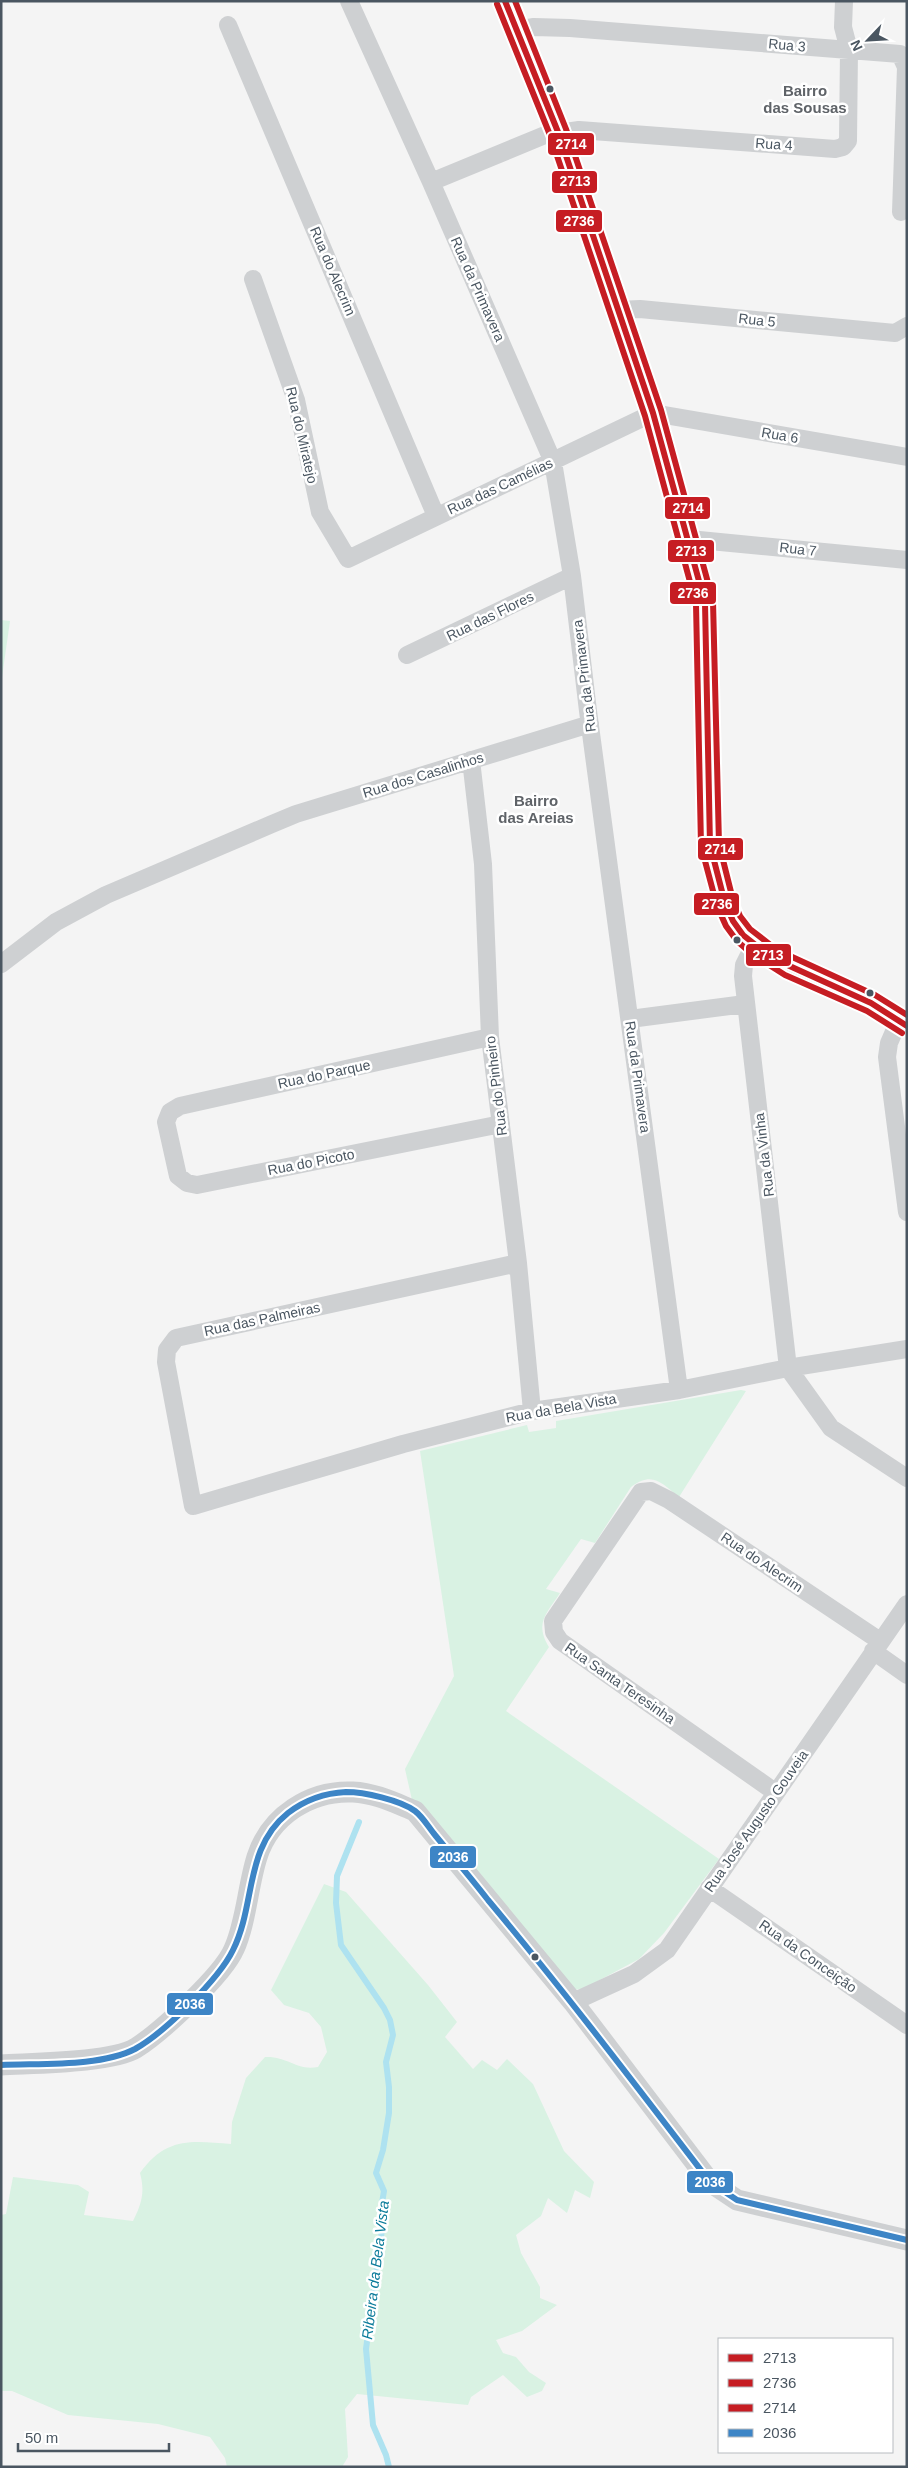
<svg xmlns="http://www.w3.org/2000/svg" width="908" height="2468" viewBox="0 0 908 2468" font-family="Helvetica,sans-serif">
  <style>
    .green { fill: #d9f2e3 }
    .lines { fill: none; stroke-linecap: round; stroke-linejoin: round }
    .stream { stroke: #aee2f0; stroke-width: 6 }
    .minor { stroke: #ced0d2; stroke-width: 18 }
    .tertiary { stroke: #ced0d2; stroke-width: 21 }
    .bus-1-casing { stroke: #fff; stroke-width: 10 }
    .bus-2-casing { stroke: #fff; stroke-width: 10 }
    .bus-3-casing { stroke: #fff; stroke-width: 10 }
    .bus-4-casing { stroke: #fff; stroke-width: 10 }
    .bus-1 { stroke: #c61d23; stroke-width: 6 }
    .bus-2 { stroke: #c61d23; stroke-width: 6 }
    .bus-3 { stroke: #c61d23; stroke-width: 6 }
    .bus-4 { stroke: #3d85c6; stroke-width: 6 }
    .bus-dot { fill: #4a5661; stroke: #fff; stroke-width: 2 }
    .labels { text-anchor: middle; dominant-baseline: central; stroke-width: 5; stroke-linejoin: round; paint-order: stroke }
    .street-label { font-size: 14px; fill: #4a5661; stroke: #fff }
    .neighbourhood-label { font-size: 15px; font-weight: bold; fill: #5f6368; stroke: #fff }
    .water-label { font-size: 15px; font-style: italic; fill: #0c7c9b; stroke: #fff }
    .line-badge { stroke: #fff; stroke-width: 2 }
    .badge-label { font-size: 14px; text-anchor: middle; font-weight: bold; fill: #fff }
  </style>
  <rect width="100%" height="100%" fill="#f4f4f4"/>
  <path class="green" d="M 1,620 L 10,621 L 1,684 Z
    M 741,1390 L 746,1391 L 679,1497 C 661,1483 653,1471 631,1487 L 595,1543 L 581,1539 L 546,1589 L 560,1593 C 547,1613 534,1623 549,1647 L 506,1711 L 719,1859 L 664,1933 L 639,1959 L 583,1989 L 571,1990 L 412,1800 L 405,1769 L 454,1676 L 420,1451 L 527,1425 L 529,1432 L 556,1428 L 556,1421 Z
    M 324,1884 L 346,1892 L 428,1985 L 457,2022 L 445,2037 L 473,2069 L 482,2060 L 497,2070 L 507,2059 L 533,2084 L 564,2151 L 594,2182 L 590,2198 L 575,2190 L 567,2213 L 548,2198 L 541,2216 L 516,2235 L 521,2253 L 540,2287 L 540,2298 L 557,2305 L 522,2331 L 496,2340 L 503,2353 L 516,2357 L 529,2372 L 546,2383 L 542,2391 L 527,2397 L 503,2375 L 471,2397 L 468,2405 L 357,2394 L 345,2409 L 348,2457 L 342,2467 L 227,2467 L 225,2458 L 210,2437 L 158,2424 L 68,2415 L 12,2391 L 1,2391 L 1,2215 L 6,2214 L 13,2177 L 78,2185 L 89,2192 L 84,2215 L 133,2221 C 142,2203 145,2192 140,2173 C 166,2136 193,2141 231,2144 L 232,2122 L 246,2078 L 265,2057 C 288,2056 296,2071 318,2067 L 327,2052 L 321,2027 L 309,2013 L 284,2005 L 271,1990 Z"/>
  <g class="lines">
    <path class="stream" d="M 359,1822 L 337,1876 L 336,1903 L 341,1945 L 384,2008 L 390,2020 L 393,2035 L 386,2062 L 389,2087 L 389,2113 L 383,2150 L 376,2173 L 384,2191 L 382,2203 L 383,2222 L 366,2349 L 373,2425 L 386,2455 L 389,2467"/>
    <path class="minor" d="M 349,1 L 431,182 L 553,462 L 572,576 L 588,711 L 679,1390
      M 228,25 L 436,516
      M 515,30 L 534,27 L 570,28 L 900,54 L 906,67 L 901,212
      M 431,182 L 545,135 L 579,130 L 835,149 L 843,147 L 848,141 L 849,50 L 843,27 L 844,1
      M 253,279 L 296,400 L 320,512 L 348,559 L 653,413 L 907,457
      M 619,310 L 640,309 L 895,333 L 907,326
      M 689,539 L 907,560
      M 407,655 L 572,576
      M 471,760 L 483,864 L 490,1037 L 518,1263 L 532,1411
      M 754,945 L 744,965 L 743,976 L 788,1368 L 831,1428 L 907,1478
      M 1,964 L 56,922 L 106,895 L 272,824 L 296,814 L 590,724
      M 630,1019 L 745,1004
      M 899,1020 L 889,1043 L 887,1057 L 907,1212
      M 490,1037 L 180,1106 L 170,1112 L 166,1122 L 178,1176 L 187,1183 L 197,1185 L 501,1124
      M 518,1263 L 176,1338 L 167,1350 L 166,1362 L 193,1506 L 403,1444 L 532,1411 L 679,1390 L 788,1368 L 907,1349
      M 873,1651 L 907,1675
      M 775,1792 L 560,1641 L 554,1632 L 553,1621 L 641,1492 L 651,1491 L 669,1500 L 880,1641
      M 709,1888 L 907,2025
      M 573,2002 L 634,1974 L 667,1950 L 907,1604"/>
    <path class="tertiary" d="M 505,1 L 558,132 L 585,209 L 653,413 L 705,603 L 710,845 C 715,871 720,897 733,921 C 756,961 818,978 858,997 C 875,1004 892,1015 907,1026
      M 1,2065 C 33,2063 111,2063 136,2048 C 161,2032 223,1975 234,1949 C 246,1923 248,1885 257,1857 C 270,1816 310,1790 353,1792 C 375,1793 395,1803 415,1811 L 573,2002 L 710,2182 L 737,2200 L 907,2240"/>
    <defs>
      <path id="bus-1" d="M 505,1 L 558,132 L 653,413 L 705,603 L 710,845 L 725,903 L 733,921 L 743,935 L 772,958 L 871,1003 L 907,1026"/>
      <path id="bus-2" d="M 497,4 L 550,135 L 645,416 L 696,604 L 701,846 L 717,906 L 726,926 L 737,941 L 752,954 L 785,975 L 867,1011 L 902,1033"/>
      <path id="bus-3" d="M 515,1 L 566,129 L 661,410 L 713,601 L 719,844 L 733,900 L 740,916 L 750,929 L 777,950 L 875,995 L 907,1015"/>
      <path id="bus-4" d="M 1,2065 C 40,2063 100,2067 135,2049 C 164,2033 219,1979 233,1950 C 256,1904 244,1848 288,1813 C 305,1800 325,1793 346,1792 C 364,1792 400,1800 415,1811 C 423,1817 429,1828 435,1835 C 453,1857 471,1878 488,1900 C 565,1992 637,2087 710,2182 L 737,2200 L 907,2240"/>
    </defs>
    <use href="#bus-1" class="bus-1-casing"/>
    <use href="#bus-2" class="bus-2-casing"/>
    <use href="#bus-3" class="bus-3-casing"/>
    <use href="#bus-4" class="bus-4-casing"/>
    <use href="#bus-1" class="bus-1"/>
    <use href="#bus-2" class="bus-2"/>
    <use href="#bus-3" class="bus-3"/>
    <use href="#bus-4" class="bus-4"/>
  </g>
  <g class="bus-dot">
    <circle cx="550" cy="89" r="4.5"/>
    <circle cx="737" cy="940" r="4.5"/>
    <circle cx="870" cy="993" r="4.5"/>
    <circle cx="535" cy="1957" r="4.5"/>
  </g>
  <g class="labels">
    <g class="street-label">
      <text transform="translate(787 45) rotate(5)">Rua 3</text>
      <text transform="translate(774 144) rotate(4)">Rua 4</text>
      <text transform="translate(333 271) rotate(67)">Rua do Alecrim</text>
      <text transform="translate(478 289) rotate(66)">Rua da Primavera</text>
      <text transform="translate(757 320) rotate(6)">Rua 5</text>
      <text transform="translate(302 435) rotate(77)">Rua do Miratejo</text>
      <text transform="translate(780 435) rotate(10)">Rua 6</text>
      <text transform="translate(500 486) rotate(-25)">Rua das Camélias</text>
      <text transform="translate(798 549) rotate(6)">Rua 7</text>
      <text transform="translate(490 616) rotate(-26)">Rua das Flores</text>
      <text transform="translate(584 676) rotate(-97)">Rua da Primavera</text>
      <text transform="translate(423 775) rotate(-17)">Rua dos Casalinhos</text>
      <text transform="translate(324 1074) rotate(-12)">Rua do Parque</text>
      <text transform="translate(638 1077) rotate(82)">Rua da Primavera</text>
      <text transform="translate(496 1086) rotate(-97)">Rua do Pinheiro</text>
      <text transform="translate(764 1155) rotate(-97)">Rua da Vinha</text>
      <text transform="translate(311 1162) rotate(-11)">Rua do Picoto</text>
      <text transform="translate(262 1319) rotate(-12)">Rua das Palmeiras</text>
      <text transform="translate(561 1408) rotate(-10)">Rua da Bela Vista</text>
      <text transform="translate(762 1562) rotate(34)">Rua do Alecrim</text>
      <text transform="translate(620 1683) rotate(35)">Rua Santa Teresinha</text>
      <text transform="translate(756 1821) rotate(-55)">Rua José Augusto Gouveia</text>
      <text transform="translate(808 1956) rotate(35)">Rua da Conceição</text>
    </g>
    <g class="neighbourhood-label">
      <text x="805" y="90">Bairro<tspan x="805" dy="17">das Sousas</tspan></text>
      <text x="536" y="800">Bairro<tspan x="536" dy="17">das Areias</tspan></text>
    </g>
    <g class="water-label">
      <text transform="translate(375 2270) rotate(-83)">Ribeira da Bela Vista</text>
    </g>
  </g>
  <g class="line-badge">
    <rect x="547" y="132" width="48" height="24" rx="5" fill="#c61d23"/>
    <rect x="551" y="170" width="47" height="24" rx="5" fill="#c61d23"/>
    <rect x="555" y="209" width="48" height="24" rx="5" fill="#c61d23"/>
    <rect x="664" y="496" width="47" height="24" rx="5" fill="#c61d23"/>
    <rect x="667" y="539" width="48" height="24" rx="5" fill="#c61d23"/>
    <rect x="669" y="581" width="48" height="24" rx="5" fill="#c61d23"/>
    <rect x="697" y="837" width="47" height="24" rx="5" fill="#c61d23"/>
    <rect x="693" y="892" width="47" height="24" rx="5" fill="#c61d23"/>
    <rect x="745" y="943" width="47" height="24" rx="5" fill="#c61d23"/>
    <rect x="429" y="1845" width="48" height="24" rx="5" fill="#3d85c6"/>
    <rect x="166" y="1992" width="48" height="24" rx="5" fill="#3d85c6"/>
    <rect x="686" y="2170" width="48" height="24" rx="5" fill="#3d85c6"/>
  </g>
  <g class="badge-label">
    <text x="571" y="149">2714</text>
    <text x="575" y="186">2713</text>
    <text x="579" y="226">2736</text>
    <text x="688" y="513">2714</text>
    <text x="691" y="556">2713</text>
    <text x="693" y="598">2736</text>
    <text x="720" y="854">2714</text>
    <text x="717" y="909">2736</text>
    <text x="768" y="960">2713</text>
    <text x="453" y="1862">2036</text>
    <text x="190" y="2009">2036</text>
    <text x="710" y="2187">2036</text>
  </g>
  <rect width="908" height="2468" fill="none" stroke="#4a5661" stroke-width="5"/>
  <rect x="718" y="2338" width="175" height="115" fill="#ffffff" stroke="#b7bbc0"/>
  <rect x="728" y="2354" width="25" height="8" fill="#c61d23" stroke="#b7bbc0"/>
  <text x="763" y="2363" font-size="15" fill="#4a5661">2713</text>
  <rect x="728" y="2379" width="25" height="8" fill="#c61d23" stroke="#b7bbc0"/>
  <text x="763" y="2388" font-size="15" fill="#4a5661">2736</text>
  <rect x="728" y="2404" width="25" height="8" fill="#c61d23" stroke="#b7bbc0"/>
  <text x="763" y="2413" font-size="15" fill="#4a5661">2714</text>
  <rect x="728" y="2429" width="25" height="8" fill="#3d85c6" stroke="#b7bbc0"/>
  <text x="763" y="2438" font-size="15" fill="#4a5661">2036</text>
  <g transform="translate(868 40) rotate(245)" stroke="#ffffff" stroke-width="4" paint-order="stroke">
  <path d="M0-4L9 19L0 12L-9 19Z" fill="#4a5661"/>
  <text y="-8" font-size="14" font-weight="bold" text-anchor="middle" fill="#4a5661">N</text>
  </g>
  <path d="M18 2443v8h151v-8" fill="none" stroke="#4a5661" stroke-width="2.5"/>
  <text x="25" y="2443" font-size="15" fill="#4a5661" stroke="#ffffff" stroke-width="4" paint-order="stroke">50 m</text>
</svg>
